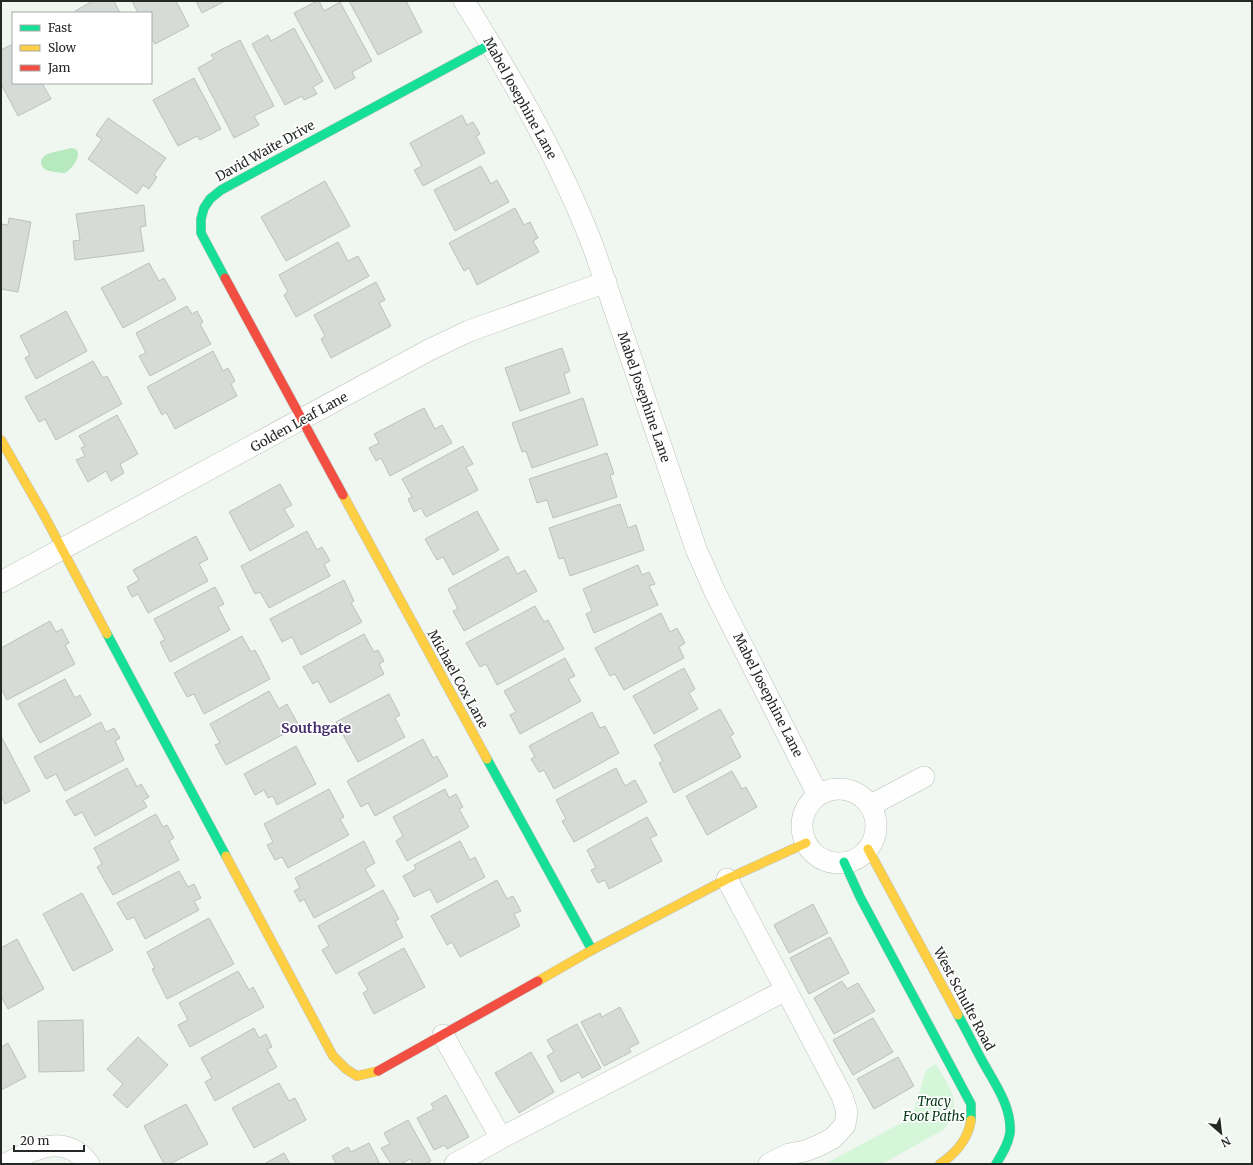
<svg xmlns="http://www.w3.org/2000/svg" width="1253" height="1165" viewBox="0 0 1253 1165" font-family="Merriweather,serif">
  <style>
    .green { fill: #d6f6da }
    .water { fill: #b7e9be }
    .building { fill: #d7dbd7; stroke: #bcc1bc }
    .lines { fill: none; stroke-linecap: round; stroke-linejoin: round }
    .street-casing { stroke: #bcc1bc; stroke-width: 22 }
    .fast-casing { stroke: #bcc1bc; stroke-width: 10 }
    .slow-casing { stroke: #bcc1bc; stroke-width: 10 }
    .jam-casing { stroke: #bcc1bc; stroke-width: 10 }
    .street { stroke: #fdfefd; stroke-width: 21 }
    .fast { stroke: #16e098; stroke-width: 9 }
    .slow { stroke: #ffcf43; stroke-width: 9 }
    .jam { stroke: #f24e42; stroke-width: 9 }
    .labels { text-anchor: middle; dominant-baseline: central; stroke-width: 3.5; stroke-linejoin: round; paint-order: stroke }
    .street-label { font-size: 13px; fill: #252925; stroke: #fff }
    .park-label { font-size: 13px; font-style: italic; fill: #033813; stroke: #fff }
    .neighbourhood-label { font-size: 14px; font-weight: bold; fill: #49336f; stroke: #fff }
  </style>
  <rect width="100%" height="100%" fill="#f0f6f0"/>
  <path class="green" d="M 936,1064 C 949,1087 965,1105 943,1130 L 882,1164 L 825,1164 L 912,1117 L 926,1070 Z"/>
  <path class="water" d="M 70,148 C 88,148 71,172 64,173 C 62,173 48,171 46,170 C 43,168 41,166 41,162 C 42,151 62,152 70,148 Z"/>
  <path class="building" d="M 93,1 L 114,1 L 120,13 L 76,13 L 75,11 Z
    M 132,1 L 176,1 L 189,26 L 155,44 L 151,37 L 151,13 L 138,13 Z
    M 196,1 L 225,1 L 202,13 Z
    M 317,1 L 319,1 L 324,11 L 340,2 L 372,61 L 352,72 L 355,78 L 335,89 L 294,13 Z
    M 349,1 L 406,1 L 422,32 L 378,55 Z
    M 294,28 L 323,81 L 313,87 L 317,94 L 304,100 L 302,96 L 285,105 L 252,44 L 268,35 L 271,41 Z
    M 240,40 L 274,106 L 254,116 L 259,125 L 234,138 L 198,68 L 214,59 L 211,55 Z
    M 13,44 L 13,83 L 42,83 L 51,99 L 18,116 L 1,84 L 1,50 Z
    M 194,78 L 221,129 L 200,140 L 197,136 L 178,146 L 153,100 Z
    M 462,115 L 467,125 L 473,122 L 480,134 L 476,136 L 485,153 L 423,186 L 414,170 L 422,166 L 410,143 Z
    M 108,118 L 166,158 L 154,175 L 157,177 L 149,189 L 143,185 L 137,194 L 88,159 L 102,139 L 96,135 Z
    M 481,166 L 491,184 L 497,180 L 509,202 L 455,231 L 434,190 Z
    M 325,181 L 350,226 L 286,261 L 261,217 Z
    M 144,205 L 146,226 L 140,227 L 144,251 L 75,260 L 73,241 L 80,240 L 76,214 Z
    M 515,208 L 524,225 L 530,222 L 538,238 L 533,241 L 539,252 L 477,285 L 469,268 L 464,271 L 449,243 Z
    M 9,218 L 31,222 L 18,292 L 1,289 L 1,224 L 8,225 Z
    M 338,242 L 348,261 L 358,256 L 369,276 L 296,317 L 284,295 L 288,292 L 279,275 Z
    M 149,263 L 159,281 L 164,278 L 176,299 L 123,328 L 101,288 Z
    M 376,282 L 385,300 L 379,303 L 391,326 L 331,358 L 321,339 L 325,336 L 314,315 Z
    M 187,306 L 192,314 L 197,311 L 203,322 L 200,324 L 211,344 L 150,376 L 139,356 L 146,353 L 136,333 Z
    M 66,311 L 87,351 L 36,379 L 25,358 L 30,355 L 20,336 Z
    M 562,348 L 570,371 L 564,374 L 570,393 L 520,411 L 505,368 Z
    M 213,351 L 223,371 L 228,368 L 235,381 L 231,384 L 237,396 L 175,429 L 166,412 L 162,415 L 147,387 Z
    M 93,361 L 103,378 L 107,376 L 122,404 L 56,440 L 45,419 L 39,422 L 25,397 Z
    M 583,398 L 598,445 L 532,468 L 526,451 L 522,452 L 512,423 Z
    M 424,408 L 435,429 L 442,425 L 452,443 L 390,476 L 381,458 L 376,461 L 369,448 L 379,443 L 374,434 Z
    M 117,415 L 138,454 L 120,464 L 124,473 L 111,481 L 106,471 L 88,482 L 76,460 L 85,456 L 81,448 L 85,446 L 79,436 Z
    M 463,446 L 473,464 L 466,467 L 478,490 L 426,517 L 421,508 L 414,512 L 408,499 L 412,497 L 402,479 Z
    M 607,453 L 614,474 L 610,475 L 617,497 L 553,518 L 547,500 L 537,503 L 529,479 Z
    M 280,484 L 292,505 L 284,509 L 294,526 L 250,551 L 229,512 Z
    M 620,504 L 628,528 L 636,525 L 644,550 L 570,576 L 564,558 L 559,559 L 549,528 Z
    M 477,511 L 499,550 L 453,575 L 443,557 L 437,560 L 425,539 Z
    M 307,531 L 317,550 L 322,547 L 330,561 L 324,564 L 330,576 L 269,608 L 260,592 L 255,594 L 241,566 Z
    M 196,536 L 208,559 L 199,564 L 208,581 L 148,613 L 138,594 L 132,597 L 127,587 L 139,580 L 133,570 Z
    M 508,556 L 517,574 L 525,570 L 537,591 L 464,631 L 453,611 L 458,609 L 448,589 Z
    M 638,565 L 642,575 L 649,572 L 655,584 L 649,586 L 658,605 L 594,633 L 586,614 L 592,611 L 583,589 Z
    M 344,580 L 354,601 L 351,603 L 362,622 L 301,655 L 292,637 L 282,642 L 270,619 Z
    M 215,587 L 224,604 L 218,607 L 230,630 L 170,662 L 160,642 L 165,640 L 154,619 Z
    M 535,606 L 544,622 L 548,620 L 564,649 L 497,685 L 486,664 L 480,667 L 466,643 Z
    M 661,613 L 670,632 L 677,628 L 685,643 L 679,647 L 684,658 L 624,690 L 615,674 L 610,676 L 595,648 Z
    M 50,621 L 56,632 L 62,629 L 69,643 L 65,645 L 75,664 L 7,700 L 1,688 L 1,648 Z
    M 364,634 L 374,652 L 378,650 L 384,661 L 379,664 L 384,674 L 330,703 L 318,681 L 313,684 L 303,667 Z
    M 242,636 L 251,652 L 255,650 L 270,679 L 204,714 L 194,694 L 187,697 L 174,673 Z
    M 565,658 L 575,676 L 568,679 L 581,701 L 520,734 L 510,715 L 516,712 L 504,691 Z
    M 684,668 L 695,689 L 689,693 L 698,709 L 654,734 L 633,696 Z
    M 65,679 L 75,698 L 80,695 L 91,715 L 40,743 L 18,704 Z
    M 269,691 L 279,709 L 287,704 L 299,726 L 226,765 L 215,745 L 220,743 L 210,724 Z
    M 389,694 L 400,715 L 395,718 L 405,737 L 358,762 L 336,722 Z
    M 720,709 L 734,734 L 730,736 L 741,757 L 674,793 L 659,763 L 663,761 L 654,745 Z
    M 592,712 L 600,728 L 605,726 L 619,753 L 554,789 L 544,770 L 539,772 L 531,759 L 535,757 L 529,746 Z
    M 101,722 L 106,732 L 114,728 L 120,738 L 115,741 L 124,760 L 65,791 L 56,774 L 46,779 L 34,757 Z
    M 1,736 L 30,791 L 5,804 L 1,796 Z
    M 423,739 L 433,758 L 437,756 L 448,776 L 375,816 L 368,803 L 361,807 L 347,781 Z
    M 296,746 L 316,784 L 277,805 L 273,796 L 268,798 L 264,790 L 255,795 L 244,774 Z
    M 127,768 L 137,787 L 141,784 L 149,797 L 143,800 L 147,807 L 95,836 L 82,812 L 75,816 L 66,801 Z
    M 616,768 L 625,786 L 635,780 L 647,802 L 574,842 L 562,821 L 566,819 L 556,800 Z
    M 732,771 L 742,789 L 746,787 L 757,807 L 707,835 L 686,796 Z
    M 329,789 L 344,817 L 340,819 L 349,835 L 288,868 L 282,857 L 275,860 L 267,845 L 273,842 L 264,824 Z
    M 445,789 L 449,798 L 456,794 L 463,807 L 459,809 L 469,827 L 407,861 L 396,841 L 403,836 L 393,817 Z
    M 156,814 L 163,827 L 167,825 L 174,838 L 169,841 L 179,860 L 113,895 L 97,867 L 102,864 L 94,848 Z
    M 647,817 L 657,835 L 650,838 L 662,861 L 609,889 L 605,880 L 598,883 L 591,870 L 596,868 L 587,850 Z
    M 364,841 L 375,863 L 365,869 L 375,886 L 314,918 L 304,899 L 300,902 L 294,891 L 300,888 L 295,878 Z
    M 460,841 L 470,860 L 475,857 L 485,877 L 437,903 L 430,889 L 414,897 L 403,876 L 416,869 L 414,865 Z
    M 179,871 L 188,887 L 194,884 L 201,898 L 194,901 L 199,910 L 145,939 L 134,917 L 127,920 L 117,903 Z
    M 497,880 L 507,899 L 513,896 L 521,911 L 514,914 L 520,926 L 460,957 L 452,942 L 447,945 L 431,916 Z
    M 383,890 L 399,919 L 395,921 L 403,937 L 336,974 L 322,950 L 329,946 L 318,926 Z
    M 82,893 L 113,950 L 73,971 L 43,914 Z
    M 813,904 L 828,933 L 789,953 L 774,925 Z
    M 209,918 L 234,964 L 167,999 L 152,969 L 155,968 L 147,952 Z
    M 830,937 L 849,973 L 809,994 L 790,958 Z
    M 17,939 L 44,989 L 8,1009 L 1,996 L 1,948 Z
    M 404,948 L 425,987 L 374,1014 L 363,993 L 368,990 L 358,973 Z
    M 238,971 L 249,990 L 253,987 L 264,1007 L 190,1047 L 178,1025 L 188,1020 L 179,1003 Z
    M 842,981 L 847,989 L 858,983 L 875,1011 L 834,1034 L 814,998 Z
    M 620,1007 L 639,1043 L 629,1048 L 631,1052 L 604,1066 L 581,1022 L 600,1013 L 602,1017 Z
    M 873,1018 L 893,1052 L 853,1075 L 833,1040 Z
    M 83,1020 L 84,1071 L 39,1072 L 38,1021 Z
    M 577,1024 L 601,1068 L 582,1078 L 579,1072 L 561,1082 L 547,1056 L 554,1052 L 547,1040 Z
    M 254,1028 L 259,1038 L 266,1034 L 272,1047 L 267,1049 L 277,1067 L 215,1101 L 205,1082 L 212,1078 L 201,1058 Z
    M 138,1037 L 168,1065 L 127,1108 L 113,1095 L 123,1084 L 107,1069 Z
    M 8,1043 L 26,1077 L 1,1090 L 1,1047 Z
    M 531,1052 L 554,1092 L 519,1113 L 495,1073 Z
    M 898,1057 L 914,1086 L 874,1109 L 857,1079 Z
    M 279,1083 L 289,1101 L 295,1098 L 306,1120 L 254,1148 L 232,1108 Z
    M 446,1095 L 469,1137 L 447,1149 L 445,1145 L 434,1150 L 417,1118 L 434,1109 L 431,1104 Z
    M 186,1104 L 208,1144 L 170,1164 L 164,1164 L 144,1126 Z
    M 408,1120 L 431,1161 L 425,1164 L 413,1164 L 410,1159 L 401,1164 L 391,1164 L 381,1148 L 390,1144 L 384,1133 Z
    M 369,1143 L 380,1164 L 336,1164 L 332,1156 L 348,1147 L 351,1152 Z
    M 284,1153 L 290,1164 L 264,1164 Z"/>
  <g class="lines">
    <defs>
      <path id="street" d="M 464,1 C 513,80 561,162 594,249 L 696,549 L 715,592 L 818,795
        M 1,582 L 429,350 L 469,331 L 606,282
        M802 826a37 37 0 1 1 74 0a37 37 0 1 1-74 0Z
        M 871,805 L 924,777
        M 443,1035 L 501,1138 L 786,990 L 727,879
        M 6,1164 C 34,1149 65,1132 89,1164
        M 455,1164 L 501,1138
        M 769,1164 L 789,1154 L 805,1151 L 820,1145 L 833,1138 L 845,1125 L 847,1112 L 842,1096 L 786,990"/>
      <path id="fast" d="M 225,278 L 201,233 L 201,219 L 204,208 L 210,199 L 221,190 L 491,44
        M 107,634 L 226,856
        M 487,759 L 592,950
        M 844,862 L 860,897 L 971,1104 L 971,1120
        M 958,1015 C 967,1031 975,1048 984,1064 C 996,1085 1012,1108 1010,1133 C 1008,1145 1002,1154 996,1164"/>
      <path id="slow" d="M 1,440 L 44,515 L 107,634
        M 343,495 L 487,759
        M 868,849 L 958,1015
        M 226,856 L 333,1056 L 346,1069 L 357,1076 L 378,1071
        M 538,981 L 592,950 L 727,879 L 806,843
        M 940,1164 C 956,1153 968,1140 971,1120"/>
      <path id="jam" d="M 225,278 L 343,495
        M 378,1071 L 538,981"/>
    </defs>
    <use href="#street" class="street-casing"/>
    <use href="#fast" class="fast-casing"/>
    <use href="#slow" class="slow-casing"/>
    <use href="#jam" class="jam-casing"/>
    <use href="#street" class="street"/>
    <use href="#fast" class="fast"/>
    <use href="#slow" class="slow"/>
    <use href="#jam" class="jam"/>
  </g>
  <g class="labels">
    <g class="street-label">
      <text transform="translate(520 98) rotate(61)">Mabel Josephine Lane</text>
      <text transform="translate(265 151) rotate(-29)">David Waite Drive</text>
      <text transform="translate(644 397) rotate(71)">Mabel Josephine Lane</text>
      <text transform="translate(299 422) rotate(-29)">Golden Leaf Lane</text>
      <text transform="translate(458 679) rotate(61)">Michael Cox Lane</text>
      <text transform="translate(768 695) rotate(63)">Mabel Josephine Lane</text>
      <text transform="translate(964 999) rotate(62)">West Schulte Road</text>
    </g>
    <g class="park-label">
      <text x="934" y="1101">Tracy<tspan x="934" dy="15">Foot Paths</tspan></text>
    </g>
    <g class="neighbourhood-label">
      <text x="316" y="728">Southgate</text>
    </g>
  </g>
  <rect width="1253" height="1165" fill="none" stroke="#252925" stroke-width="4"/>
  <rect x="12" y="12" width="140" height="72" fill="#ffffff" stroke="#a8a9a8"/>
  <rect x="20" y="25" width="20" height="6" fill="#16e098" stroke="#a8a9a8"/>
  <text x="48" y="32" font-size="12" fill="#252925">Fast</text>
  <rect x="20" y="45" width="20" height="6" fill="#ffcf43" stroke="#a8a9a8"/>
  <text x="48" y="52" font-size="12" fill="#252925">Slow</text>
  <rect x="20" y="65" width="20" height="6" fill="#f24e42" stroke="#a8a9a8"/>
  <text x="48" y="72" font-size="12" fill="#252925">Jam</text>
  <g transform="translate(1221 1133) rotate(152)" stroke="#ffffff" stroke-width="3" paint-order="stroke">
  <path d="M0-3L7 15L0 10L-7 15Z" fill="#252925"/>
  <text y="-6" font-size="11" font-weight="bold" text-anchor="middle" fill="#252925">N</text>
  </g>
  <path d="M14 1145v6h70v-6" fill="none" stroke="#252925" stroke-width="2"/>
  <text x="20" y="1145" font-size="12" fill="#252925" stroke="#ffffff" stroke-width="3" paint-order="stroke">20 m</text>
</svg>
